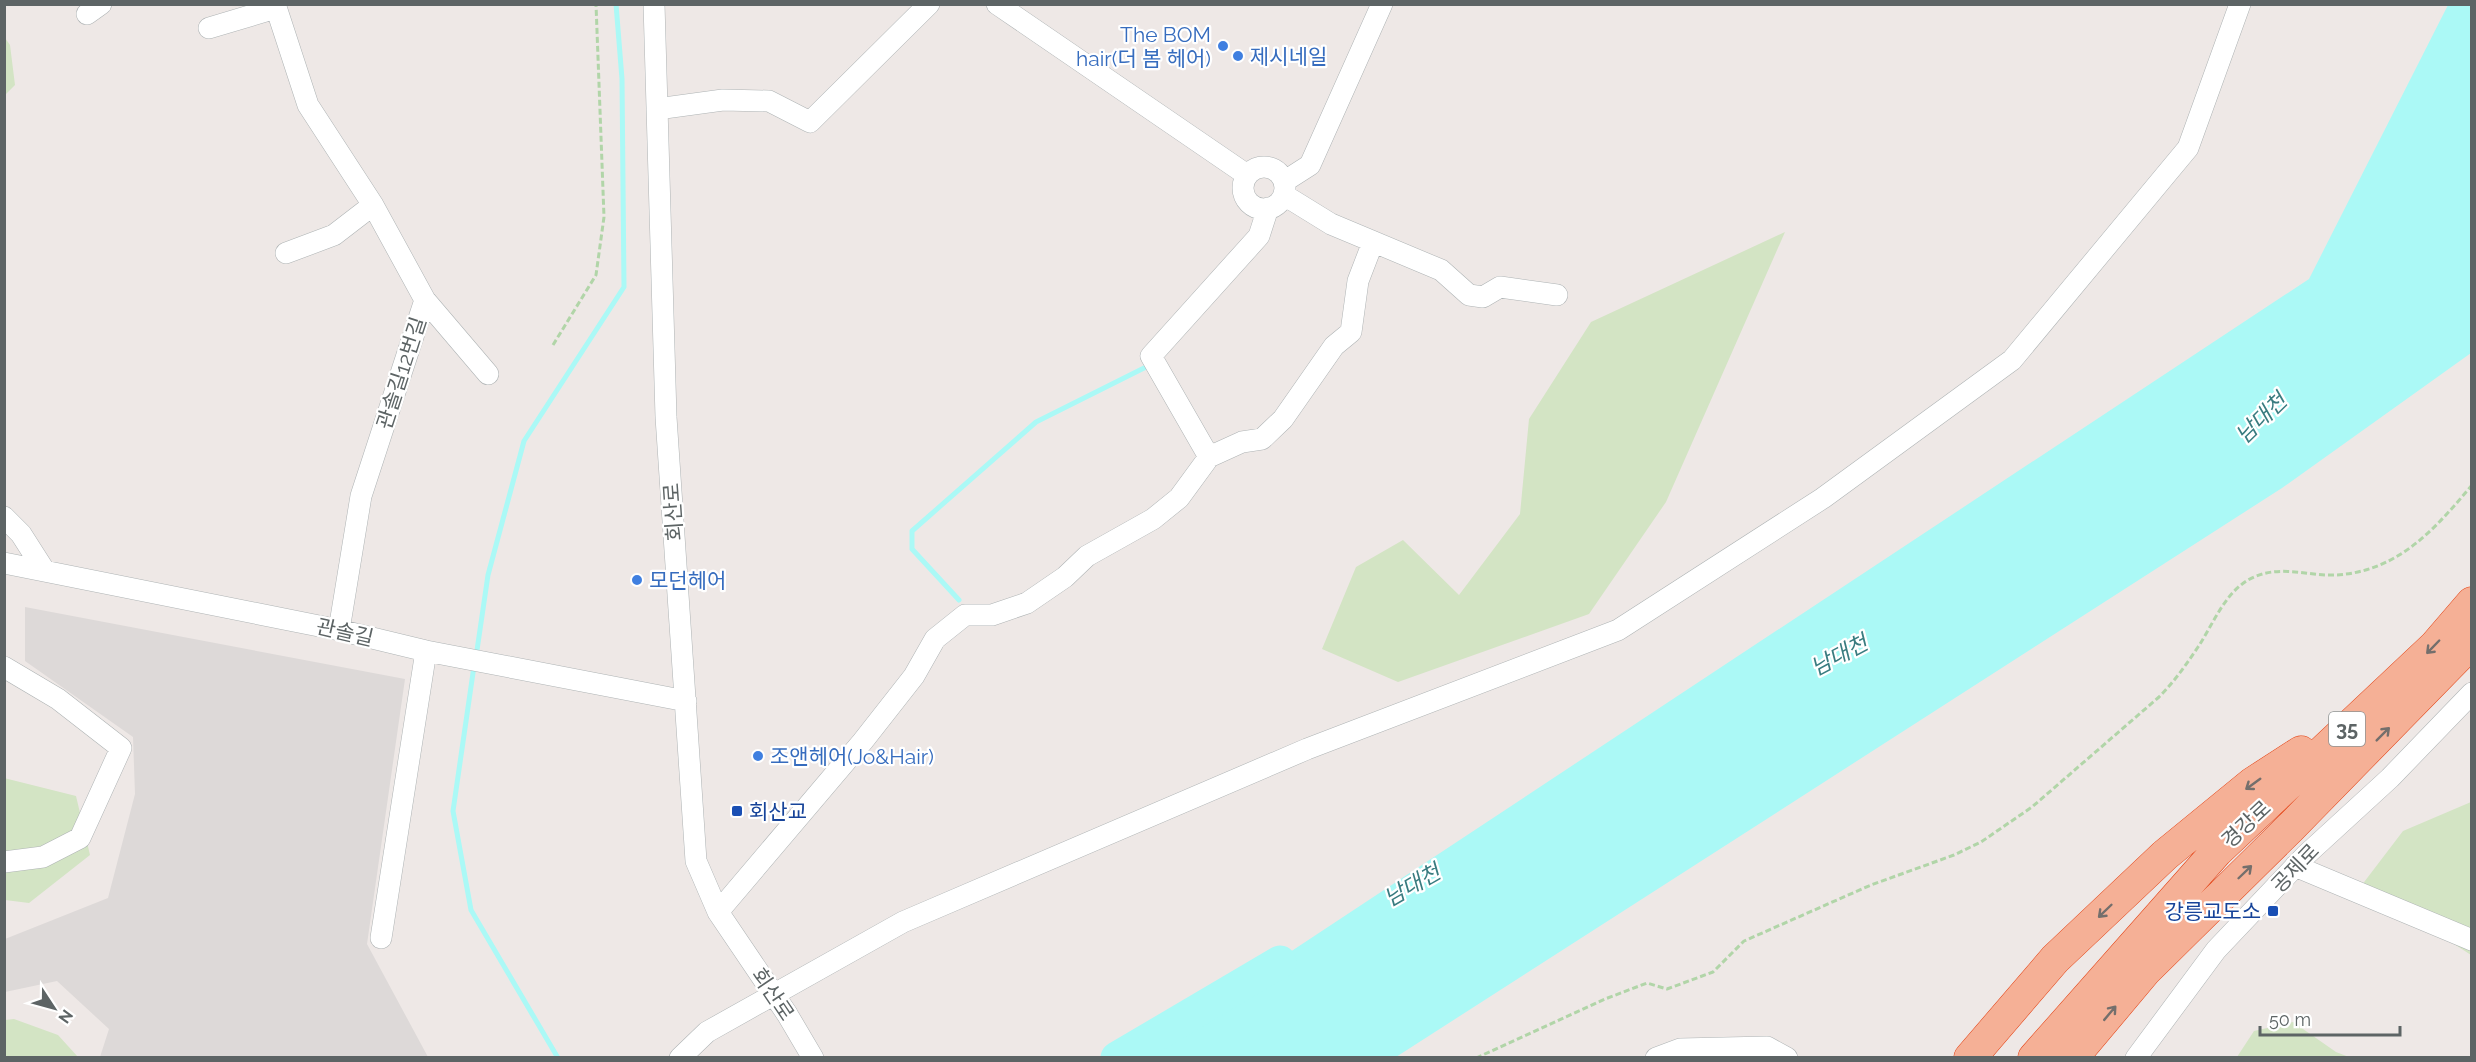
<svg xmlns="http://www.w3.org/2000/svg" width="2476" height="1062" viewBox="0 0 2476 1062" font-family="Raleway,'Noto Sans KR',sans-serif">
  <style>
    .industrial { fill: #ddd9d8 }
    .green { fill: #d3e4c4 }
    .water { fill: #abf9f6 }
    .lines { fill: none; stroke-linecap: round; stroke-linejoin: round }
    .stream { stroke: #abf9f6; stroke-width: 5 }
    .river { stroke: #abf9f6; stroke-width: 33 }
    .minor-casing { stroke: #aeb3b4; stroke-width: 22 }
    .highway-casing { stroke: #e33f11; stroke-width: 33 }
    .path { stroke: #b1d5a8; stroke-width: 3; stroke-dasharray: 6 3; stroke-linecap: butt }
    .minor { stroke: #fff; stroke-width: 21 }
    .highway { stroke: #f5b096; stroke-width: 32 }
    .oneway { stroke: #746f6c }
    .shop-dot { fill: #3f7fe0; stroke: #fff; stroke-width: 2 }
    .transit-dot { fill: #1a4fb4; stroke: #fff; stroke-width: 2 }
    .labels { text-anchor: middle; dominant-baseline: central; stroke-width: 4.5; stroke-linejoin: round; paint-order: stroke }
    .shield { fill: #fff; stroke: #8e9293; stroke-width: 1.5 }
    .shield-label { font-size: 20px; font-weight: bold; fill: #5d6465 }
    .shop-label { font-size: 21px; fill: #366cbe; stroke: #fff; text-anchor: start }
    .street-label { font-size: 21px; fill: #5d6465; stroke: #fff }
    .transit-label { font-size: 21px; fill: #164399; stroke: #fff; text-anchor: start }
    .water-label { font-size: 22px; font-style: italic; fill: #397c80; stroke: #fff }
  </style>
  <rect width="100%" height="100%" fill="#eee8e6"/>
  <path class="industrial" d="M 25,607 L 405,679 L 367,944 L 428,1057 L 100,1057 L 109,1029 L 57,981 L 5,992 L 5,939 L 108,898 L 135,794 L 133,737 L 25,661 Z"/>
  <path class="green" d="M 5,38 L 10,45 L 15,85 L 5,95 Z
    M 1785,232 L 1666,502 L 1589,614 L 1398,682 L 1322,649 L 1356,567 L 1403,540 L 1459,595 L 1520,514 L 1529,419 L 1591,322 Z
    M 4,778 L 76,796 L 90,855 L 29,903 L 5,900 Z
    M 2471,802 L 2471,955 L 2426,926 L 2355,894 L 2403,831 Z
    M 14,1019 L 58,1035 L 78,1057 L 5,1057 L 5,1020 Z
    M 2293,1022 L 2336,1052 L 2349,1057 L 2237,1057 L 2254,1031 Z"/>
  <path class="water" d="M 2448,5 L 2471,5 L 2471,353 L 2282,488 L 1396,1057 L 1131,1057 L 2309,279 Z"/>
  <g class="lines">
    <path class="stream" d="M 959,600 L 912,549 L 912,531 L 1036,422 L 1146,367
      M 476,657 L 488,575 L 524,441 L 624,287 L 622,79 L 616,4
      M 474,666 L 453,811 L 471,910 L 558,1058"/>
    <path class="river" d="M 1117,1058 L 1280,962"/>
    <defs>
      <path id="minor" d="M 275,4 L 308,105 L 373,205 L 425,300 L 361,496 L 339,630
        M 654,4 L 666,417 L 696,861 L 718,912 L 787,1014 L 813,1058
        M 997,4 L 1247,175
        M 87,14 L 101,4
        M 209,28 L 276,8
        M 657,109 L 723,100 L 769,101 L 810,122 L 929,4
        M1243 188a21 21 0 1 1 42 0a21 21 0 1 1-42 0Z
        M 1285,181 L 1310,165 L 1382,4
        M 1284,195 L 1331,224 L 1441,270 L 1469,295 L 1483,297 L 1500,287 L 1557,295
        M 286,253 L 334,235 L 373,205
        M 425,300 L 488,374
        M 1209,457 L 1242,442 L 1262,439 L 1283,419 L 1334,346 L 1351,332 L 1358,281 L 1373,242
        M 4,517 L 21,534 L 44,570
        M 4,563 L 339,630 L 426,651 L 686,701
        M 4,667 L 58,699 L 121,748 L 80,838 L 43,857 L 4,862
        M 2295,866 L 2472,940
        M 718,912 L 863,741 L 914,676 L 935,639 L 965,615 L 992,615 L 1027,603 L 1065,577 L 1087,556 L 1153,519 L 1179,498 L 1209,457 L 1151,356 L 1259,236 L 1268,208
        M 381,938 L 426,651
        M 680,1058 L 707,1032 L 903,922 L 1307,749 L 1618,630 L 1823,498 L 2012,360 L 2188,148 L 2240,4
        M 1656,1058 L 1680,1049 L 1767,1047 L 1787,1058
        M 2136,1058 L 2216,950 L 2306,855 L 2390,778 L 2472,693"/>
      <path id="highway" d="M 1970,1058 L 2055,959 L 2165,855 L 2253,783 L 2301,752
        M 2034,1058 L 2217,851 L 2435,646 L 2472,603
        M 2072,1058 L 2146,970 L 2290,828 L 2472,642"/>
    </defs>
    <use href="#minor" class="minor-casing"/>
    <use href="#highway" class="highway-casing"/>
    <path class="path" d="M 553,345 L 596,275 L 604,217 L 596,4
      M 1476,1058 L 1605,999 L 1647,983 L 1667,989 L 1713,972 L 1744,941 L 1871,885 L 1954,855 L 1981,842 L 2032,807 L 2159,697 C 2174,682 2186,665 2198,647 C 2214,623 2226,589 2254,577 C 2281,565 2308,576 2335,575 C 2398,572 2435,529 2472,485"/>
    <use href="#minor" class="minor"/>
    <use href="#highway" class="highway"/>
  </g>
  <defs><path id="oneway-shaft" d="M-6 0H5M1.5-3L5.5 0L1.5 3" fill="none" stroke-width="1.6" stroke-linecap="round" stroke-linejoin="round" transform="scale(1.5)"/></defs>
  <g class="oneway">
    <use href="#oneway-shaft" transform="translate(2433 647) rotate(134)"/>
    <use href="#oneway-shaft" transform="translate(2383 734) rotate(-45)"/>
    <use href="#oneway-shaft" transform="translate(2253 784) rotate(144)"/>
    <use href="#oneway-shaft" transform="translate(2245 872) rotate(-44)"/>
    <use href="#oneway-shaft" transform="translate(2105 911) rotate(136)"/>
    <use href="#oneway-shaft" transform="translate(2110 1013) rotate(-50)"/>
  </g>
  <g class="shop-dot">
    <circle cx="1223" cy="46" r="6"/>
    <circle cx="1238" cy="56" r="6"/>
    <circle cx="637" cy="580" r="6"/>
    <circle cx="758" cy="756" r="6"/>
  </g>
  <g class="transit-dot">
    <rect x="731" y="805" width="12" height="12" rx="3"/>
    <rect x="2267" y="905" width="12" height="12" rx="3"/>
  </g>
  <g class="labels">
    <rect class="shield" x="2329" y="712" width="36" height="34" rx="4.5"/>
    <g class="shield-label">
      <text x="2347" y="729">35</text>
    </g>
    <g class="shop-label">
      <text x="1211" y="34" text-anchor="end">The BOM<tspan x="1211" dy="24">hair(더 봄 헤어)</tspan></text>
      <text x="1250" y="56">제시네일</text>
      <text x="649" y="580">모던헤어</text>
      <text x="770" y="756">조앤헤어(Jo&amp;Hair)</text>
    </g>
    <g class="street-label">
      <text transform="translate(401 373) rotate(-72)">관솔길12번길</text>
      <text transform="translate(673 512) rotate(-94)">회산로</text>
      <text transform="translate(345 632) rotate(13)">관솔길</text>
      <text transform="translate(2246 824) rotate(-43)">경강로</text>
      <text transform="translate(2295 868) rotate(-46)">공제로</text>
      <text transform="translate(773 994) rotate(56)">회산로</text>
    </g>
    <g class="transit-label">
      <text x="749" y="811">회산교</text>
      <text x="2261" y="911" text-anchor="end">강릉교도소</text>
    </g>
    <g class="water-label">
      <text transform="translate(2261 418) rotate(-44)">남대천</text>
      <text transform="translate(1839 655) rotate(-28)">남대천</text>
      <text transform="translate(1412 885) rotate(-30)">남대천</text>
    </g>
  </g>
  <rect width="2476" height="1062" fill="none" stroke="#5d6465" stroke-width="12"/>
  <g transform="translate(54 1008) rotate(126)" stroke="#ffffff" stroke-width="4.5" paint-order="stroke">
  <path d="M0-4.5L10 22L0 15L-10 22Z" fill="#5d6465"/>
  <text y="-9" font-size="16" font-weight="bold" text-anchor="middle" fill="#5d6465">N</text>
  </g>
  <path d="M2260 1026v9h140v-9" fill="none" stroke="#5d6465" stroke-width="3"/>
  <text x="2269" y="1026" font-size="18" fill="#5d6465" stroke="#ffffff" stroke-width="4.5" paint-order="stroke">50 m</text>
</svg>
